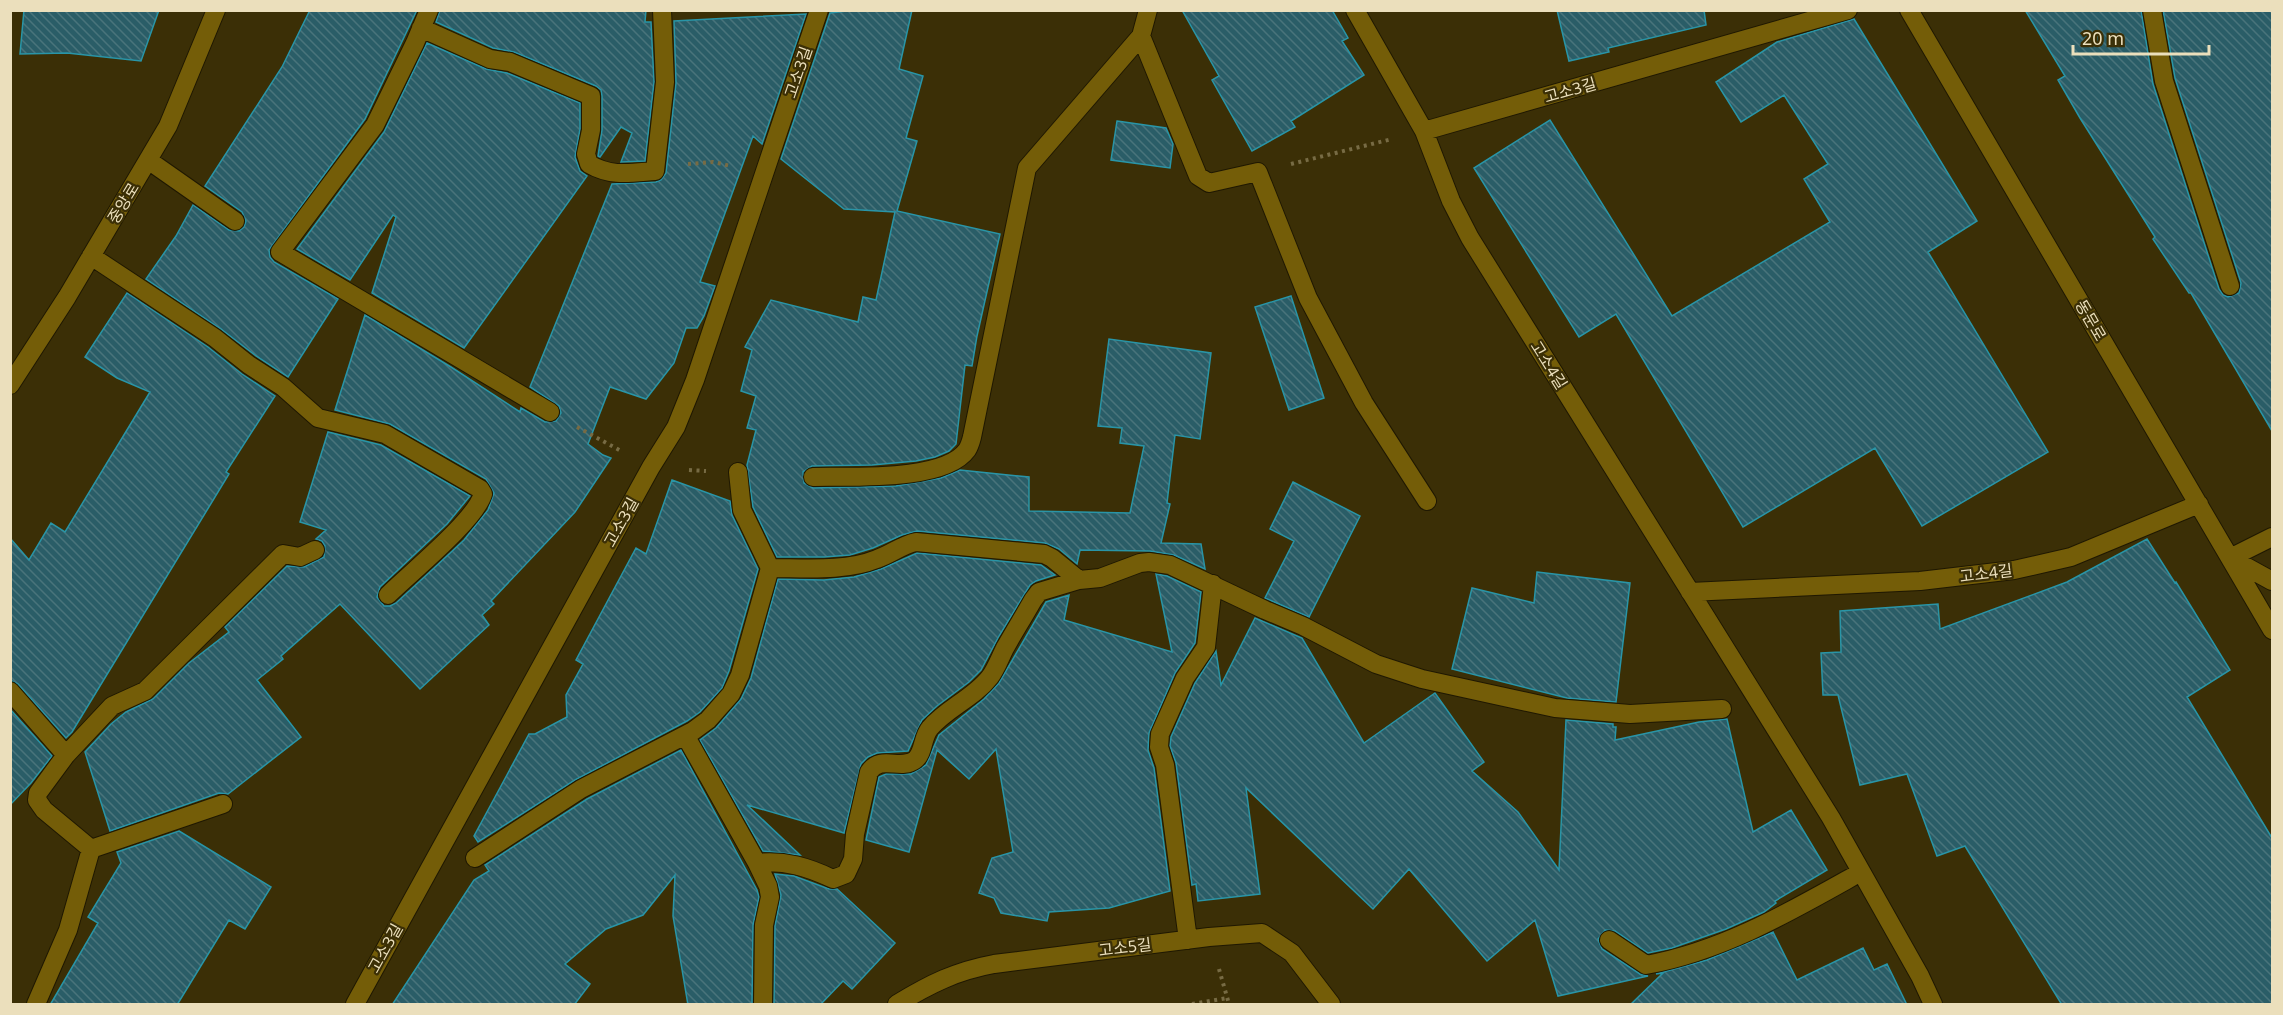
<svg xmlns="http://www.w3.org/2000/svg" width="2283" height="1015" viewBox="0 0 2283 1015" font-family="'Noto Sans','Noto Sans KR',sans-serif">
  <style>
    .building { fill: url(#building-back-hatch); stroke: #2995a7; stroke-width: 1.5 }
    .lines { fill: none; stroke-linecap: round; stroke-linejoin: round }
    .minor-casing { stroke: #1f1802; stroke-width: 20 }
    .path { stroke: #776b44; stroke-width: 4; stroke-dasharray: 3 4.5; stroke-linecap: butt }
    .minor { stroke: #745d08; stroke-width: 18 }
    .labels { text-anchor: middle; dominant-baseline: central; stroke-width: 4.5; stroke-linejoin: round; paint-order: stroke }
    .street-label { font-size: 16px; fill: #ebdfbc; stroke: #3b2f06 }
  </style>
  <defs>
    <pattern id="building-back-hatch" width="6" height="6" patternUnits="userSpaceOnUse" patternTransform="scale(1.5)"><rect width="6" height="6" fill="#2a5d67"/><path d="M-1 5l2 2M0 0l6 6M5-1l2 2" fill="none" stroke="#49747b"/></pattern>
  </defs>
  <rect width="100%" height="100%" fill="#3b2f06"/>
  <path class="building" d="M 24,10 L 159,10 L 141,61 L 67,53 L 20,54 Z
    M 310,10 L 417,10 L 365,119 L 269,250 L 270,257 L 274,262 L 338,299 L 288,377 L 256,356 L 221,329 L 146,279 L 176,236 L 193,205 L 229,230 L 239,231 L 244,227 L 246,221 L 242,212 L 205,186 L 282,67 Z
    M 440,10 L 646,10 L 645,22 L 651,22 L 654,82 L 645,161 L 621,162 L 632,133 L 621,127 L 600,157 L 598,156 L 602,130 L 602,96 L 601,90 L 596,86 L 514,52 L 493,48 L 436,22 Z
    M 855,10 L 912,10 L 899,69 L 923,76 L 906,138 L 917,141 L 897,211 L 1000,234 L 977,336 L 972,366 L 965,365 L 956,444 L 949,451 L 935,457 L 916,461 L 872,465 L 812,466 L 803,472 L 804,483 L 813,488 L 896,486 L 941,478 L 960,470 L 1029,477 L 1029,511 L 1130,513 L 1144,446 L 1120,443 L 1122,428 L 1098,426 L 1109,339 L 1211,353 L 1200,439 L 1175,435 L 1167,503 L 1170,504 L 1161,543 L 1201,544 L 1205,569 L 1174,555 L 1150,551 L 1080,550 L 1077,564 L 1059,549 L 1045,543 L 917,531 L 902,535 L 873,548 L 850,555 L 824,557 L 777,557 L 753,507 L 747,465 L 756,430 L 747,428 L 756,396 L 741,391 L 752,350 L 745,347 L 771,300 L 858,322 L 863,297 L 876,300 L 895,212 L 844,209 L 781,159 L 830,13 Z
    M 1182,10 L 1332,10 L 1348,38 L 1342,41 L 1364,75 L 1291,121 L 1295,127 L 1252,151 L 1212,80 L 1219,76 Z
    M 1557,10 L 1704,10 L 1706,25 L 1608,48 L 1609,52 L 1569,61 Z
    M 2025,10 L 2141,10 L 2153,84 L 2219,289 L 2223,295 L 2228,297 L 2239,293 L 2241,283 L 2175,78 L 2163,10 L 2272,10 L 2272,431 L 2191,293 L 2189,293 L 2153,239 L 2155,237 L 2080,118 L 2058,80 L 2065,76 Z
    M 806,14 L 762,144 L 753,136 L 700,282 L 715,286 L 704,316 L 697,328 L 686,328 L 674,363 L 646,399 L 610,387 L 588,444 L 603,455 L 611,458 L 575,512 L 491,601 L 494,604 L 482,615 L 489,625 L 420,689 L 340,604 L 281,656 L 283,659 L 257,680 L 301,737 L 228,794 L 219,793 L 110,831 L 85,752 L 111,724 L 126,712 L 153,699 L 189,663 L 229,632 L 225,627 L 287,566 L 304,567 L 324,557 L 325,546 L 322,541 L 316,539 L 326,530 L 300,522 L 328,432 L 381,445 L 470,496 L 447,524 L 380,587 L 377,597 L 384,606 L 390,606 L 396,603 L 433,569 L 464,540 L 488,510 L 494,493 L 486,479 L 390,424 L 335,410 L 365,315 L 451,367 L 520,412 L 521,408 L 545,422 L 556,421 L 561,413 L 559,406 L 530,387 L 612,184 L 656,182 L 661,180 L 666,173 L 676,83 L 674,21 Z
    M 1854,19 L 1977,221 L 1928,252 L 2048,452 L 1922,526 L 1875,448 L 1743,527 L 1616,314 L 1579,337 L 1474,168 L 1550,120 L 1672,316 L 1830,222 L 1804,179 L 1828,164 L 1784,95 L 1741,122 L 1716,82 L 1777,42 Z
    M 427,43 L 486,69 L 507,73 L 580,103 L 580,129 L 575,157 L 580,171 L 587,176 L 464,348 L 372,293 L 396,217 L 393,215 L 350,280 L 297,249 L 384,132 Z
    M 1117,121 L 1166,128 L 1173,144 L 1170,168 L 1111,160 Z
    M 127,293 L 208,347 L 242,374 L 275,396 L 226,472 L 229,474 L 72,732 L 66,738 L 18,684 L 10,680 L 10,538 L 29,560 L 51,523 L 65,532 L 150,392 L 117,378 L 85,357 Z
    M 1291,296 L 1324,398 L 1289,410 L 1255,307 Z
    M 672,480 L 730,501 L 732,515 L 758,569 L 729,671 L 722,688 L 700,712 L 687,721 L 575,780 L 478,842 L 474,836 L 529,734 L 535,734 L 567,717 L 566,695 L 583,664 L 576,660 L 636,548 L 646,554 Z
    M 1293,482 L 1360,516 L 1309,617 L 1265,598 L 1294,541 L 1270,529 Z
    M 2147,539 L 2175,583 L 2176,582 L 2230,670 L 2187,697 L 2272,838 L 2272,1005 L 2062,1005 L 1965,846 L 1937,856 L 1907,774 L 1860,785 L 1838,695 L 1823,695 L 1821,653 L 1841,652 L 1840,611 L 1938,604 L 1940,629 L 2067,582 Z
    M 917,553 L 1041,565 L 1055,575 L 1036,581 L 1030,585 L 999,636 L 981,670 L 969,682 L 937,706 L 922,720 L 908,751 L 877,753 L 868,757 L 861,764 L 844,833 L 747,805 L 800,855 L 763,851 L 700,740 L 716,728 L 741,699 L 751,678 L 778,579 L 824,580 L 854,577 L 881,569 Z
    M 1537,572 L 1630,583 L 1616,702 L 1567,698 L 1452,669 L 1472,588 L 1534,603 Z
    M 1156,574 L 1167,576 L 1201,592 L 1195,643 L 1175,673 L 1149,733 L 1148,750 L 1154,768 L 1170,891 L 1109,908 L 1049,912 L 1047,921 L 1001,913 L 994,898 L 979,893 L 992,858 L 1013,852 L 996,749 L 969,779 L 937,750 L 909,852 L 866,840 L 879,777 L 886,774 L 911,774 L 926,765 L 939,735 L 984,699 L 999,683 L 1046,602 L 1069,595 L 1064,620 L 1172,652 Z
    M 1255,618 L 1302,638 L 1364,743 L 1435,693 L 1484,762 L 1472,771 L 1518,812 L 1559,870 L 1566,720 L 1613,724 L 1613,727 L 1616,727 L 1615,740 L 1699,722 L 1727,719 L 1753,832 L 1791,810 L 1827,870 L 1775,901 L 1776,903 L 1764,912 L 1726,929 L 1672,948 L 1648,953 L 1615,931 L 1605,930 L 1598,939 L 1602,949 L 1640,974 L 1648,976 L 1558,996 L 1535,920 L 1487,961 L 1409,869 L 1373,909 L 1246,788 L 1260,894 L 1198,901 L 1196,884 L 1192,885 L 1176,763 L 1170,746 L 1171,737 L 1195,683 L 1216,651 L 1221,685 Z
    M 10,709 L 52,756 L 31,783 L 10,805 Z
    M 681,750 L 757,890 L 759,897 L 753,925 L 752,1005 L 688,1005 L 673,916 L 675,875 L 643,915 L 606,929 L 565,964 L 590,984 L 574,1005 L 392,1005 L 474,880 L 489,871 L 485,865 L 587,799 Z
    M 179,831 L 271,887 L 245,929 L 229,920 L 177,1005 L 50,1005 L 98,923 L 88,917 L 121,863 L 117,852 Z
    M 775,874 L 794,876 L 829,889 L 837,889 L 895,943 L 852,989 L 843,981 L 820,1005 L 774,1005 L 775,926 L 781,895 Z
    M 1773,932 L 1797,980 L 1863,948 L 1874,970 L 1887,964 L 1907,1005 L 1630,1005 L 1663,973 L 1656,974 L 1707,960 Z"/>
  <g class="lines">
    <defs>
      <path id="minor" d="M 429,10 L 415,43 L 375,125 L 280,252 L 550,412
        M 1355,10 L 1424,131 L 1848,10
        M 1909,10 L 2272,630
        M 2152,10 L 2164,81 L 2230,286
        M 421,28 L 490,59 L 510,62 L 591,96 L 591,130 L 586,154 L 589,164 C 611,177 630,173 655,171 L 665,82 L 662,10
        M 1141,36 L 1198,176 L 1209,183 L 1258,172 L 1308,298 L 1364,403 L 1427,501
        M 1424,131 L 1451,201 L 1470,238 L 1831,818 L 1920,976 L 1933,1004
        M 148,160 L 235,221
        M 91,256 L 215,338 L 249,365 L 283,387 L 318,418 L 385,434 L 480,489 L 483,494 C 475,521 410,573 388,595
        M 10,385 L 67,297 L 168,126 L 216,10
        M 813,477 C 850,476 944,482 967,450 C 969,447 971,441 972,437 L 1027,168 L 1141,36 L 1148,10
        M 2230,558 L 2272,537
        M 2232,559 L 2272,581
        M 1079,580 L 1100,578 L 1140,563 L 1149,562 L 1170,565 L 1265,610 L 1303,626 L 1376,664 L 1422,679 L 1555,708 L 1630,714 L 1722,709
        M 1690,592 L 1920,581 L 2014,570 L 2071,557 L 2199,504
        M 10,691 L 66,755 L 38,793 L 37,800 L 44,810 L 91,849 L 68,930 L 36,1004
        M 685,735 L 757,863 C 785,860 808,867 833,879 L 846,874 L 853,859 L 855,834 L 869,772 C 881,754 900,771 915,760 C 924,753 922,737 930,728 C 947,708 974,698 990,677 C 996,669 1000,658 1005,648 C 1014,632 1024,616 1033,600 L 1039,592 L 1079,580 L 1052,558 L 1044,554 L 916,542 C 902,545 891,554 877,559 C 845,572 804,568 770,568
        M 66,755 L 112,706 L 145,691 L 283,554 L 300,557 L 315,550
        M 91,849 L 223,804
        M 475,858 L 581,789 L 693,731 L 708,720 L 731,694 L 740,675 L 770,568 L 742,510 L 738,472
        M 757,863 L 768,886 L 770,897 L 764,925 L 763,1004
        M 1188,940 L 1165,765 L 1159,747 L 1160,734 L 1185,678 L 1206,647 L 1213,584
        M 1609,940 L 1646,965 C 1724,951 1793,910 1861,872
        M 355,1004 L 651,467 L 676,427 L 695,380 L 819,10
        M 897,1004 C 930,984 956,971 994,964 L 1209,937 L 1262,933 L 1292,953 L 1331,1004"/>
    </defs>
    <use href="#minor" class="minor-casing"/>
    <path class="path" d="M 688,164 L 713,162 L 731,166
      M 1291,164 L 1392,139
      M 577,427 L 623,452
      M 689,470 L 706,471
      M 1219,969 L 1229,1004
      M 1192,1004 L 1227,998"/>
    <use href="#minor" class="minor"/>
  </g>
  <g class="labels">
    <g class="street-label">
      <text transform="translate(798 72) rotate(-71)">고소3길</text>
      <text transform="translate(1570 90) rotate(-16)">고소3길</text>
      <text transform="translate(123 203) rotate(-59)">중앙로</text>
      <text transform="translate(2091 320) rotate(60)">동문로</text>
      <text transform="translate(1549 365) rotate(58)">고소4길</text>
      <text transform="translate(621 522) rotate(-61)">고소3길</text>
      <text transform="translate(1986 573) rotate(-7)">고소4길</text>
      <text transform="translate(1125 947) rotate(-7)">고소5길</text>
      <text transform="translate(385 948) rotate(-61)">고소3길</text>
    </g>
  </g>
  <rect width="2283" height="1015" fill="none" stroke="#ebdfbc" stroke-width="24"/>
  <path d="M2073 45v9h136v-9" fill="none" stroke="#ebdfbc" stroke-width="3"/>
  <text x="2082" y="45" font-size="18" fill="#ebdfbc" stroke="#3b2f06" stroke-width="4.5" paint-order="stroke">20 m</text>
</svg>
